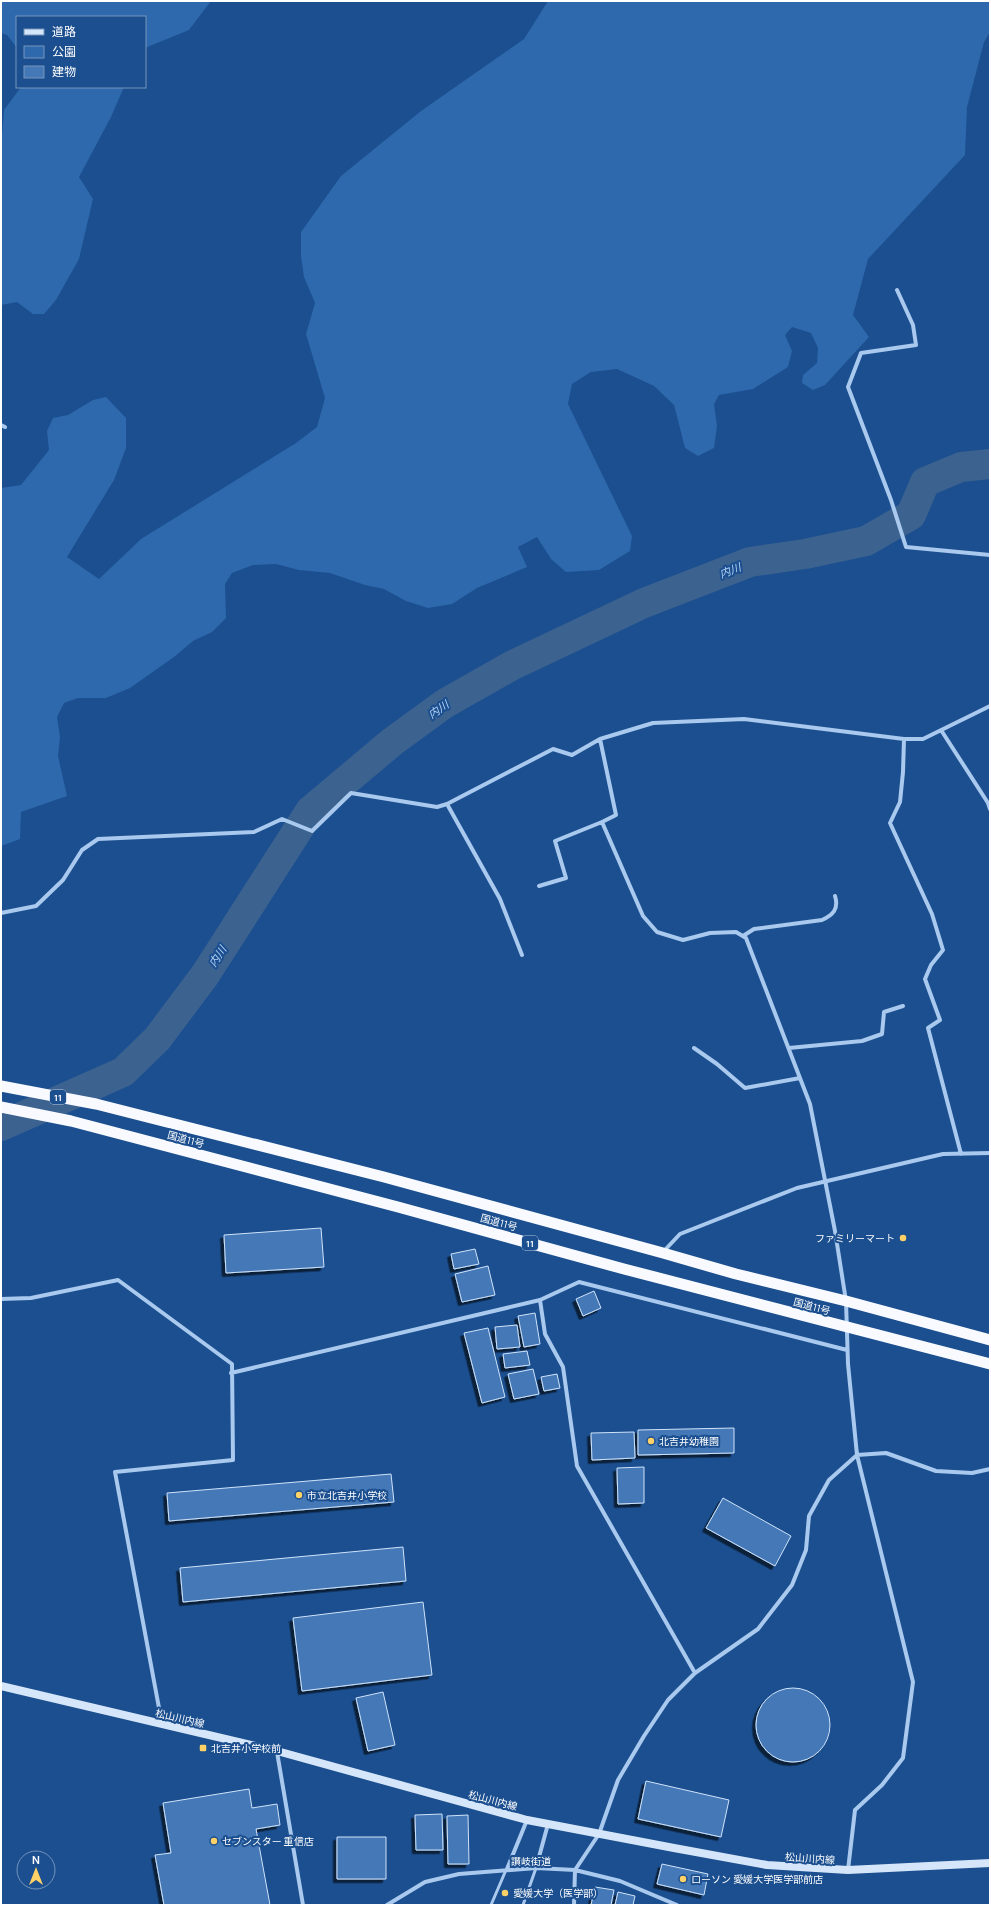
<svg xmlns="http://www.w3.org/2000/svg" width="991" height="1906" viewBox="0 0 991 1906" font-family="Manrope,'Noto Sans JP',sans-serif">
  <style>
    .green { fill: #2e69ad }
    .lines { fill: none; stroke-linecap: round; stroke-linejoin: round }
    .river { stroke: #3c6290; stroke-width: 30 }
    .building { fill: #4478b7; stroke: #cfe3fa; filter: url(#shadow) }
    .service { stroke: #a9c9ee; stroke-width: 3 }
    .minor { stroke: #a9c9ee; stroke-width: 4 }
    .secondary { stroke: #d6e6fa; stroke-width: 8 }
    .trunk { stroke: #f8faff; stroke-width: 11 }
    .poi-dot { fill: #ffd166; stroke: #1b4f8f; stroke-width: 1.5 }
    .labels { text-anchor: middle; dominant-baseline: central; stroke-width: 4; stroke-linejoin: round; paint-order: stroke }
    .shield { fill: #1b4f8f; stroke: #bbcadd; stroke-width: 1 }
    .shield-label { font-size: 9px; font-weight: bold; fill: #fff }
    .street-label { font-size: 10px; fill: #fff; stroke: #1b4f8f }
    .poi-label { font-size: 10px; fill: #fff; stroke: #1b4f8f; text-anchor: start }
    .water-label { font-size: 11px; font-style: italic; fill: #b5d3f5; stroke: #1b4f8f }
  </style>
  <defs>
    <filter id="shadow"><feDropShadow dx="-3.5" dy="3.5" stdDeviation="0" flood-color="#0009"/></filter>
  </defs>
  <rect width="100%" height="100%" fill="#1b4f8f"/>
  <path class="green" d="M 1,1 L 211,1 L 189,30 L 145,48 L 145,17 L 17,17 L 17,48 L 7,35 L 1,33 Z
    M 548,1 L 990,1 L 990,32 L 984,42 L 967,107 L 965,155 L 868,259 L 853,315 L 869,337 L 825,385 L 813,390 L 802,383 L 803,375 L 817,363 L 818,348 L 811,333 L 792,327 L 785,335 L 792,351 L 788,367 L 753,389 L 719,395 L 714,404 L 717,426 L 714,448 L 698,456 L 685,448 L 674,405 L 654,386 L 617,369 L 591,372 L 572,384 L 568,404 L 632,536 L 630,551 L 599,570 L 566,572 L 551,559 L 537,537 L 518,547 L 527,567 L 477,588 L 452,604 L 428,608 L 406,601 L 384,589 L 365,585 L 330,573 L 299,570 L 276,564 L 253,565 L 232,573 L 225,584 L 226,618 L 212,632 L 193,641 L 174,657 L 130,688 L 106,698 L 78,698 L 64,703 L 57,717 L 60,737 L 58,756 L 67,796 L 21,812 L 20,839 L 1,846 L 1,488 L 21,485 L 49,450 L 47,431 L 53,418 L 68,415 L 93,400 L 106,397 L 126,418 L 126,448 L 114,480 L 67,557 L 99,579 L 141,539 L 296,443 L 317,427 L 325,398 L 306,334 L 315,303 L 304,277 L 301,256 L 301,232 L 341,176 L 421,111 L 524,39 Z
    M 21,87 L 124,87 L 111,117 L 79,177 L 93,199 L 79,259 L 56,300 L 44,314 L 33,314 L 17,302 L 1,305 L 1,149 L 4,110 Z"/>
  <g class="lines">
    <path class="river" d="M 1,1126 L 123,1072 L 157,1039 L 205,975 L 310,811 L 392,742 L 444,704 L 511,666 L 644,603 L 750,562 L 805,554 L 866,541 L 911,515 L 925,482 L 961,467 L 990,464"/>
  </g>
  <path class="building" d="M 321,1228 L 324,1267 L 226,1273 L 224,1235 Z
    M 475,1249 L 479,1264 L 454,1269 L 451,1254 Z
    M 488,1266 L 495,1295 L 462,1302 L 455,1274 Z
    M 594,1291 L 601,1308 L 583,1316 L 576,1299 Z
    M 535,1313 L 540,1344 L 524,1347 L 518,1316 Z
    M 517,1325 L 520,1347 L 497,1349 L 495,1327 Z
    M 488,1328 L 505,1397 L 482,1403 L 464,1333 Z
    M 527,1351 L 530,1365 L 505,1368 L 503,1354 Z
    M 533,1369 L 539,1394 L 514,1399 L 508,1374 Z
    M 557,1374 L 560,1388 L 544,1391 L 541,1377 Z
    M 734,1428 L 734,1453 L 638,1455 L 638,1430 Z
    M 634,1432 L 635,1458 L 592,1460 L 591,1433 Z
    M 644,1467 L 644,1503 L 618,1504 L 617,1468 Z
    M 391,1474 L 394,1502 L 169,1521 L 167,1493 Z
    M 723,1498 L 791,1536 L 775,1566 L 706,1528 Z
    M 403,1547 L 406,1581 L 183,1602 L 180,1568 Z
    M 423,1602 L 432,1675 L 302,1691 L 293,1618 Z
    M756 1725a37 37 0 1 1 74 0a37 37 0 1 1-74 0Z
    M 383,1692 L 395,1745 L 368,1751 L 356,1698 Z
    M 646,1781 L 729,1800 L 721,1837 L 638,1819 Z
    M 249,1789 L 252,1808 L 277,1804 L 280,1825 L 256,1829 L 270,1905 L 164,1905 L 155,1855 L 171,1853 L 163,1803 Z
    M 442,1814 L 443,1850 L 416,1850 L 415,1815 Z
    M 468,1815 L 469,1864 L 448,1864 L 447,1816 Z
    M 337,1837 L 386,1837 L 386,1879 L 337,1879 Z
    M 662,1864 L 708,1874 L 704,1895 L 657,1884 Z
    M 595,1887 L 614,1890 L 611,1905 L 591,1905 Z
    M 618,1892 L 635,1896 L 633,1905 L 615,1905 Z"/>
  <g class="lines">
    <path class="service" d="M 491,1905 L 506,1870
      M 523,1905 L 536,1868"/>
    <path class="minor" d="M 897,290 L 913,325 L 916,345 L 861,353 L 848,387 L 891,500 L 906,547 L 990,555
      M 1,425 L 5,427
      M 941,730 L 988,803 L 990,809
      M 600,739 L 616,815 L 602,822 L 643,916 L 657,932 L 683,940 L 710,933 L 736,932 L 746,938 L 810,1104 L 835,1231 L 846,1301 L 848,1364 L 857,1455 L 913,1682 L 903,1758 L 882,1785 L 855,1810 L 848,1870
      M 904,739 L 903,772 L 900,802 L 890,823 L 932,914 L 943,950 L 931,965 L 925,979 L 940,1020 L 928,1028 L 961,1154
      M 447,804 L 500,899 L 522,955
      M 539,886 L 566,878 L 555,841 L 602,822
      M 1,913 L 36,906 L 63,880 L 82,850 L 98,839 L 254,832 L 282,819 L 312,831 L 351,793 L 437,807 L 447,804 L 553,749 L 572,755 L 600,739 L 653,723 L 744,719 L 904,739 L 923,739 L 990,706
      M 743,936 L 754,929 L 822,920 C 833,915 839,909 835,896
      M 694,1048 L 717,1064 L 745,1088 L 800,1078
      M 789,1048 L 862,1041 L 882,1034 L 884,1012 L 903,1006
      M 663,1252 L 680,1234 L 797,1188 L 943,1154 L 990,1153
      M 1,1299 L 31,1298 L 118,1280 L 232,1364 L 233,1460 L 115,1472 L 162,1724
      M 540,1300 L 545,1334 L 563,1367 L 577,1466 L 695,1673
      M 231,1373 L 540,1300 L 579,1282 L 847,1350
      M 277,1752 L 303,1905
      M 536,1868 L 548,1824
      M 507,1869 L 527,1820
      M 387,1905 L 425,1882 L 459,1874 L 536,1868 L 575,1870 L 620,1881 L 677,1905
      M 574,1905 L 575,1870 L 599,1834 L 618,1780 L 644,1736 L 668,1700 L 695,1673 L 758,1629 L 792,1585 L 806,1550 L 809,1516 L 829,1480 L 857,1455 L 886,1453 L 936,1471 L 972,1473 L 990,1469"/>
    <path class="secondary" d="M 1,1686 L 277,1751 L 527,1820 L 674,1848 L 767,1865 L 848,1870 L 990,1863"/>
    <path class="trunk" d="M 1,1086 L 96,1104 L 384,1177 L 663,1253 L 736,1274 L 846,1301 L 990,1340
      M 1,1107 L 71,1121 L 398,1207 L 624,1269 L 990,1364"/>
  </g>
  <g class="poi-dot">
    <circle cx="903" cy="1238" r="4"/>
    <circle cx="651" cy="1441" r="4"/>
    <circle cx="299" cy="1495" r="4"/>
    <rect x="199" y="1744" width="8" height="8" rx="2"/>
    <circle cx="214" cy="1841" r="4"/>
    <circle cx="683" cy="1879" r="4"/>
    <circle cx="505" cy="1893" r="4"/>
  </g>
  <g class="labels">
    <g class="shield">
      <rect x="50" y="1090" width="16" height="14" rx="3"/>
      <rect x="522" y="1236" width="16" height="14" rx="3"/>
    </g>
    <g class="shield-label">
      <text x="58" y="1097">11</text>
      <text x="530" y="1243">11</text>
    </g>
    <g class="street-label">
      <text transform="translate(186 1139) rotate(15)">国道11号</text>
      <text transform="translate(499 1222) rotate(15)">国道11号</text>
      <text transform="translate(812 1306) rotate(15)">国道11号</text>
      <text transform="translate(180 1718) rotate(13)">松山川内線</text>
      <text transform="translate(493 1800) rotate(15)">松山川内線</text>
      <text transform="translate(810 1858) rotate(4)">松山川内線</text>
      <text x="531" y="1861">讃岐街道</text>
    </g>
    <g class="poi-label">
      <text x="895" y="1238" text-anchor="end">ファミリーマート</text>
      <text x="659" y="1441">北吉井幼稚園</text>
      <text x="307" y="1495">市立北吉井小学校</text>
      <text x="211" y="1748">北吉井小学校前</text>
      <text x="222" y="1841">セブンスター 重信店</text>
      <text x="691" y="1879">ローソン 愛媛大学医学部前店</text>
      <text x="513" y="1893">愛媛大学（医学部）</text>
    </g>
    <g class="water-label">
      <text transform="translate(730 570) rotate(-21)">内川</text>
      <text transform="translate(438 709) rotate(-34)">内川</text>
      <text transform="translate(217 956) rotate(-57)">内川</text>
    </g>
  </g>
  <rect width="991" height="1906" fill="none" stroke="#ffffff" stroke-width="4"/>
  <rect x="16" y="16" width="130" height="72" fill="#1b4f8f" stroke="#7695bc"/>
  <rect x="24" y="29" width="20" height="6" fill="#d6e6fa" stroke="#7695bc"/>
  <text x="52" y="36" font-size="12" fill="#ffffff">道路</text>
  <rect x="24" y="46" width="20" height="12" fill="#2e69ad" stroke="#7695bc"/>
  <text x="52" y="56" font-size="12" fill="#ffffff">公園</text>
  <rect x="24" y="66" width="20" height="12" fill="#4478b7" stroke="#7695bc"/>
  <text x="52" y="76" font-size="12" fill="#ffffff">建物</text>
  <g transform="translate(36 1870)"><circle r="19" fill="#1b4f8f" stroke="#7695bc"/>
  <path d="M0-3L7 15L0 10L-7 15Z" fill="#ffd166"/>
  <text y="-6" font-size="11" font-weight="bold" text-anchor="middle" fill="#ffffff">N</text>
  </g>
</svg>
